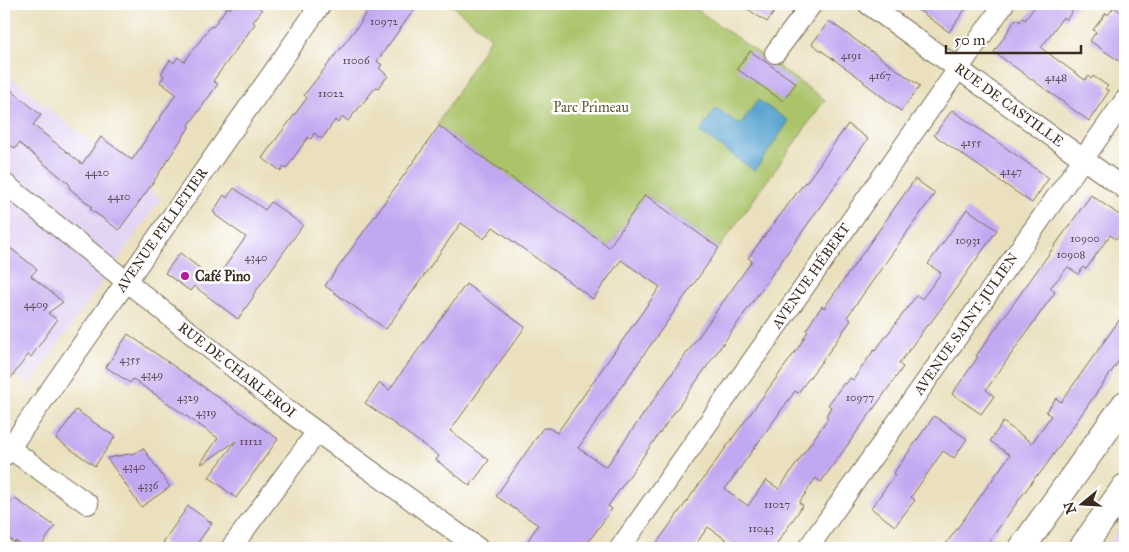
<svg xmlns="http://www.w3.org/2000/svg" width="1129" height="552" viewBox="0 0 1129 552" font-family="'IM FELL Great Primer',serif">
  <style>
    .built { fill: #e2d4f3 }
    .green { fill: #abc46a; stroke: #737744 }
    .water { fill: #57a3d0; stroke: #496677 }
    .building { fill: #c2a8f1 }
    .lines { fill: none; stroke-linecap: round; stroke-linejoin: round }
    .minor-casing { stroke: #786a56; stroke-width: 22 }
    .major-casing { stroke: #786a56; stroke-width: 28 }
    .minor { stroke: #fff; stroke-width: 20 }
    .major { stroke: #fff; stroke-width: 26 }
    .poi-dot { fill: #b5179e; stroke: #fff; stroke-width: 2 }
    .labels { text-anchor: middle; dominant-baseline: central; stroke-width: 5; stroke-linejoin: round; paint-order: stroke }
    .number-label { font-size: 11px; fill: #5d4a53 }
    .street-label { font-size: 14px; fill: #3b2a1e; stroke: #fff }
    .park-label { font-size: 14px; fill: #5d5835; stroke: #fff }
    .poi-label { font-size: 14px; font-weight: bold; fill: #3b2a1e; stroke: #fff; text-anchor: start }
  </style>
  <rect width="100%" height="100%" fill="#fff"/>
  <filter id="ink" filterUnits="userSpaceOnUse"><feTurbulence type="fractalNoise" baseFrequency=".02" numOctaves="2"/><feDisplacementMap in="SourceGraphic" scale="10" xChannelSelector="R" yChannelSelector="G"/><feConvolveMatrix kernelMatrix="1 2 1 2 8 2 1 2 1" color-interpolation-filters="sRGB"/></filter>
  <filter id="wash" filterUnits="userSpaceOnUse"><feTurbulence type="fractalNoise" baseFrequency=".0096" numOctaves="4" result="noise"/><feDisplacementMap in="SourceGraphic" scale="20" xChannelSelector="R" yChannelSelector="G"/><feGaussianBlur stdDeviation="1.12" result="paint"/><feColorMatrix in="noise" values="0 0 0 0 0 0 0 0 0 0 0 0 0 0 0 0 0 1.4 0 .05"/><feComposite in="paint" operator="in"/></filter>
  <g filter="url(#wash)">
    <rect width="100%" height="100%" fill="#eae0bd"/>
    <path class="built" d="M 4,72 L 161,199 L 29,386 L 4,365 Z
      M 1125,520 L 1125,548 L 1106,548 Z"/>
    <path class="green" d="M 450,4 L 689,4 L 825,100 L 719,248 L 646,195 L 609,247 L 437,125 L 491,37 Z"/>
    <path class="water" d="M 758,100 L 789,121 L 755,171 L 700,132 L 716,108 L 740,125 Z"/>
    <g id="blocks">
      <path class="building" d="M 234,4 L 253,4 L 262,10 L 253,22 L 255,24 L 213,81 L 218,84 L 189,125 L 190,126 L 150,187 L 119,230 L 90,209 L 92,207 L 69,188 L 70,186 L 68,183 L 19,143 L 15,149 L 4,140 L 4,84 L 41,115 L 33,125 L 82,164 L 101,137 L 132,160 L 176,94 L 160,82 L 164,76 L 161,74 L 170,60 L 174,63 L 178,57 L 184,62 L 211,26 L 213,27 L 227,7 L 230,9 Z
        M 373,4 L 418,4 L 377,61 L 382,65 L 379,68 L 388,76 L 378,88 L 376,87 L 348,121 L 343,117 L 338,123 L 335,120 L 322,139 L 314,133 L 311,139 L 308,137 L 286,169 L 284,167 L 281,171 L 262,158 L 307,98 L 304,95 L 362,21 L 361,20 Z
        M 740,4 L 780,4 L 767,22 Z
        M 910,4 L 969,4 L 949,32 Z
        M 1037,4 L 1078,4 L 1066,20 L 1063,17 L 1041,48 L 1085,80 L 1088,76 L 1091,79 L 1093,76 L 1108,86 L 1105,89 L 1109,91 L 1089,121 L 994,52 L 1016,19 L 1020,22 L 1022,18 L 1025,20 Z
        M 1114,7 L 1125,15 L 1125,53 L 1119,61 L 1090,41 L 1096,32 L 1093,30 L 1106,13 L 1108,15 Z
        M 829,21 L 920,86 L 901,111 L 863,82 L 864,81 L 812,44 Z
        M 750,51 L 796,83 L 783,101 L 737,69 Z
        M 952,110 L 1049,178 L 1032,203 L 934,135 Z
        M 848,124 L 868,139 L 608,506 L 612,509 L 584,548 L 536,548 L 527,542 L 538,525 L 496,496 L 543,428 L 549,428 L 557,433 L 660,287 L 621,260 L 593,299 L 493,227 L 484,239 L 461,223 L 386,329 L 325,286 L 439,126 L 609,247 L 645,195 L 719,248 L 578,448 L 606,467 L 752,261 L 748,258 L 805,182 L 806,183 Z
        M 915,179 L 935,193 L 847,317 L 851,320 L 828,353 L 798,393 L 795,391 L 725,489 L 748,506 L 766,480 L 779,489 L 828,418 L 826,416 L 831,407 L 828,405 L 844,383 L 846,384 L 850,378 L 853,380 L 874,350 L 875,351 L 917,295 L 922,299 L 941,273 L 928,264 L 967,209 L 997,230 L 952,294 L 928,326 L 927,325 L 899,364 L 903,367 L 887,390 L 821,482 L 816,478 L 799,503 L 803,505 L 774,548 L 738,548 L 708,527 L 693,548 L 653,548 L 798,348 L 808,331 L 806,330 L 815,316 L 822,306 L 824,308 Z
        M 234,188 L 265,210 L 271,202 L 303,225 L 253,295 L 254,296 L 238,319 L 194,286 L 190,291 L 165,273 L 180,253 L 215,280 L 246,237 L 215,215 L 216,214 L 213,212 L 224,195 L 227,198 Z
        M 1091,195 L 1125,219 L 1125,226 L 1116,239 L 1110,235 L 1086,269 L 1083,267 L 1078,274 L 1068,267 L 1050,288 L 1055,292 L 986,390 L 994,396 L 981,414 L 952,394 L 978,357 L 976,356 Z
        M 4,243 L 37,269 L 31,276 L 63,302 L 48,313 L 57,320 L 31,357 L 28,355 L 4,387 Z
        M 466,284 L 525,327 L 450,431 L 489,460 L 470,486 L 436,460 L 439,456 L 365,403 L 380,383 L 389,390 Z
        M 1125,312 L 1125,352 L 1049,461 L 1038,476 L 1037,475 L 984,548 L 943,548 L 1010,455 L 990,441 L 1003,422 L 1032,443 L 1051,416 L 1046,412 L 1056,398 L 1061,402 Z
        M 128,334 L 278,439 L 236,498 L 209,477 L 236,441 L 202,464 L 201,463 L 218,438 L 133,379 L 130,383 L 106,367 Z
        M 76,410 L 115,437 L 95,466 L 56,439 Z
        M 934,416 L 967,439 L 954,458 L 943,451 L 911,497 L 915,500 L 895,526 L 871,508 L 895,475 L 893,474 Z
        M 143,448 L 170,487 L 141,507 L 107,458 L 135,453 Z
        M 14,498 L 55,526 L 40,548 L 26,548 L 15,541 L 14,543 L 4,533 L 4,513 Z
        M 188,506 L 212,523 L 194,548 L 171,548 L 163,542 Z"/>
    </g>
  </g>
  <g filter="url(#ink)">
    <use href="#blocks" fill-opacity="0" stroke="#786a56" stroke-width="1"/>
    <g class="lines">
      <defs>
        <path id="minor" d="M 868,4 L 1125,189
          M 775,53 L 812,4
          M 4,183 L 284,408 L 478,548
          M 9,448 L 88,504
          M 4,456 L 321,4
          M 231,548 L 317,432
          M 620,548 L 1004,4
          M 808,548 L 1125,100"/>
        <path id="major" d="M 1022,548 L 1125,404
          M 1082,548 L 1125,487"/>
      </defs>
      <use href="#minor" class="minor-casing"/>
      <use href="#major" class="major-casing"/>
      <use href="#minor" class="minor"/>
      <use href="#major" class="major"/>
    </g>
  </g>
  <circle class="poi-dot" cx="185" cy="276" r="5"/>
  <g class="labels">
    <g class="number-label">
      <text x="384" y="21">10972</text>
      <text x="851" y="55">4191</text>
      <text x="356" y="60">11006</text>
      <text x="880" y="75">4167</text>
      <text x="1056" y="77">4148</text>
      <text x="331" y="93">11022</text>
      <text x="971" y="142">4155</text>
      <text x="1011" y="171">4147</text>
      <text x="97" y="172">4420</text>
      <text x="119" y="196">4410</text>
      <text x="1085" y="238">10900</text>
      <text x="968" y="240">10931</text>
      <text x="1071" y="254">10908</text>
      <text x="256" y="257">4340</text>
      <text x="36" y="304">4409</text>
      <text x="130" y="359">4355</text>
      <text x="152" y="374">4349</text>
      <text x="188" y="397">4329</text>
      <text x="860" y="397">10977</text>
      <text x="206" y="412">4319</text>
      <text x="251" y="441">11121</text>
      <text x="134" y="466">4340</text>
      <text x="148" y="485">4336</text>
      <text x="777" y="504">11027</text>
      <text x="761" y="528">11043</text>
    </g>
    <g class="street-label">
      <text transform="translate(1009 105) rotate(36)">RUE DE CASTILLE</text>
      <text transform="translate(162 230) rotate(-55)">AVENUE PELLETIER</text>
      <text transform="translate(811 276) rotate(-55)">AVENUE HÉBERT</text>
      <text transform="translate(966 324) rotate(-55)">AVENUE SAINT-JULIEN</text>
      <text transform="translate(237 370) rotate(38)">RUE DE CHARLEROI</text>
    </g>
    <g class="park-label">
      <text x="591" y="107">Parc Primeau</text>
    </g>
    <g class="poi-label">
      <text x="195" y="276">Café Pino</text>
    </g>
  </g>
  <rect width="1129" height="552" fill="none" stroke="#fff" stroke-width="20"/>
  <g transform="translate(1082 504) rotate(252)" stroke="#ffffff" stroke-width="4" paint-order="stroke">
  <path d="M0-4L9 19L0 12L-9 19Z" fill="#3b2a1e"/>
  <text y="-8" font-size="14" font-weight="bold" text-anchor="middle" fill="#3b2a1e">N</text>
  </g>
  <path d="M946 45v8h135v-8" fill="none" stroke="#3b2a1e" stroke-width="2.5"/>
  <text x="954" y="45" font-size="15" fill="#3b2a1e" stroke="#ffffff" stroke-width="4" paint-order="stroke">50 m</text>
</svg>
